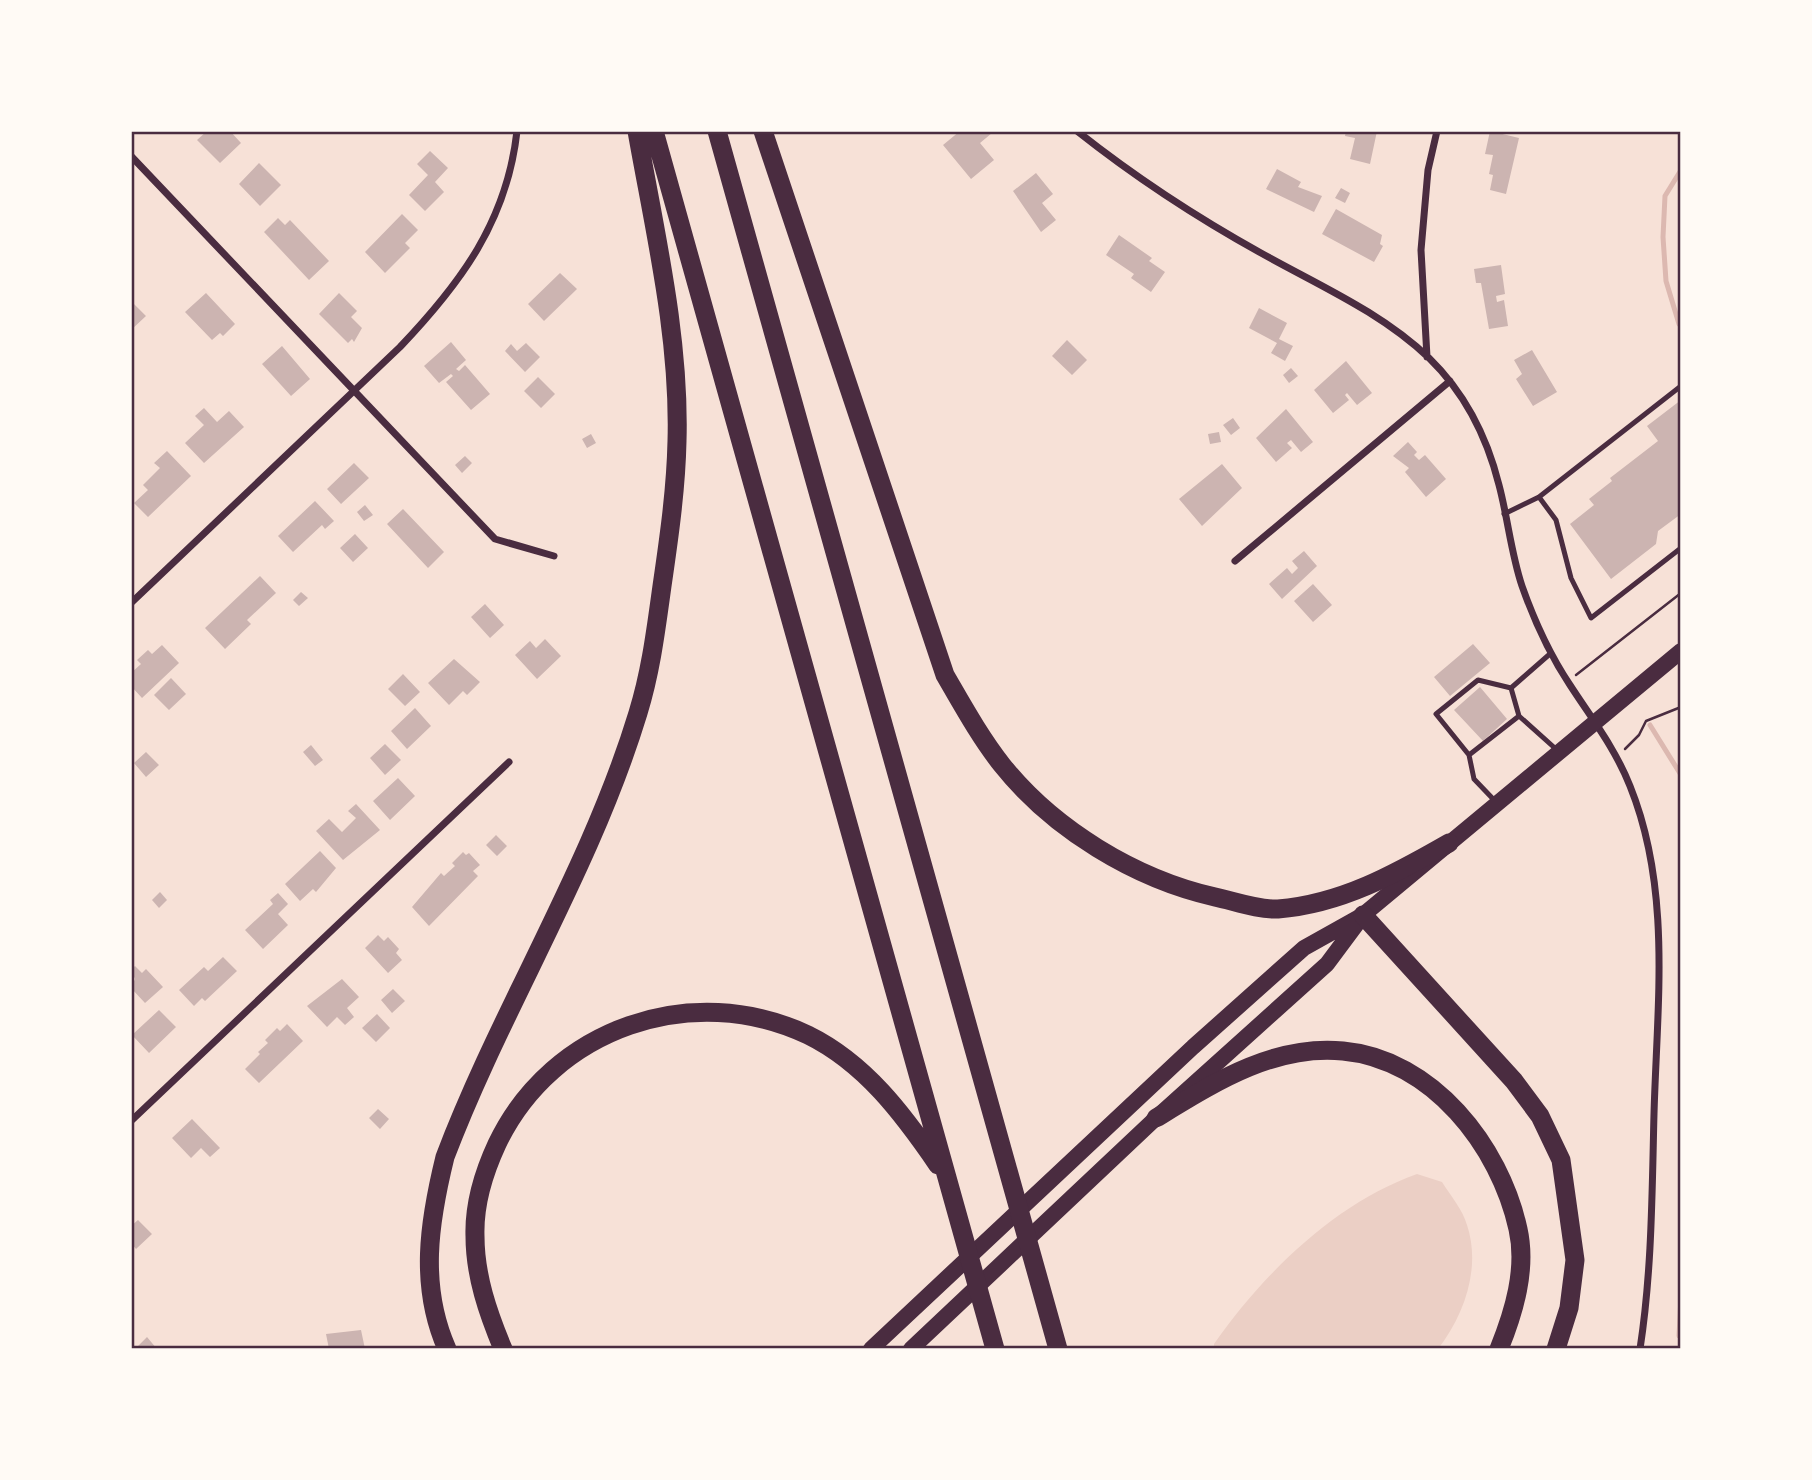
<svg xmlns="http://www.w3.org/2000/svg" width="1812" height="1480" viewBox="0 0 1812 1480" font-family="Arial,sans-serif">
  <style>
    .green { fill: #ebcfc5 }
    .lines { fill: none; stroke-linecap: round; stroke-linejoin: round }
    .stream { stroke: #dcb8b0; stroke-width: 5 }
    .building { fill: #ccb4b1 }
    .path { stroke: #4a2c40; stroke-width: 2.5 }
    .service { stroke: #4a2c40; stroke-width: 5 }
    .minor { stroke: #4a2c40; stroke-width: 7 }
    .primary { stroke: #4a2c40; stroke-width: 16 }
    .motorway { stroke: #4a2c40; stroke-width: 19 }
    .neatline { fill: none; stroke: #4a2c40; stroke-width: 2.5 }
  </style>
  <rect width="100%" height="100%" fill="#f7e1d7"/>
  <path class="green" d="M 1417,1174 L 1442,1182 C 1450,1195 1463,1210 1467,1225 C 1481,1267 1465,1314 1438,1349 L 1214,1349 L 1214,1344 C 1263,1274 1335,1203 1417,1174 Z"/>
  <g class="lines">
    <path class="stream" d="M 1679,324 L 1666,281 L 1663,237 L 1665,196 L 1681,170
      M 1650,725 L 1681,775
      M 1679,1336 L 1681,1297"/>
  </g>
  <path class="building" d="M 207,131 L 230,131 L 241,143 L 220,163 L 197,140 Z
    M 960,131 L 992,133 L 980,143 L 994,160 L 971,179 L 943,145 Z
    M 1346,131 L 1377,131 L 1370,164 L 1350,159 L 1355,138 L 1345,136 Z
    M 1490,131 L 1519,138 L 1506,194 L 1490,190 L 1493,175 L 1489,174 L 1493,155 L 1485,154 Z
    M 430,151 L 448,168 L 435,182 L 444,192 L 425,211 L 409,195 L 428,175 L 417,164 Z
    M 259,163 L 281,185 L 260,206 L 239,184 Z
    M 1277,169 L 1301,182 L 1298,187 L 1322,196 L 1314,212 L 1266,189 Z
    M 1036,173 L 1053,194 L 1042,203 L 1056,220 L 1041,232 L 1013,191 Z
    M 1341,188 L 1350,193 L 1345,203 L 1335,198 Z
    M 1336,209 L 1382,235 L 1380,244 L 1383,246 L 1374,262 L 1322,234 Z
    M 402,214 L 418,230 L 405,243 L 410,248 L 385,273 L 365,252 Z
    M 278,218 L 285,225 L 290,220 L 329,261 L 309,280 L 264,232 Z
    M 1119,235 L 1152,258 L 1149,261 L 1165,272 L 1151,292 L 1131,278 L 1134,274 L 1106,255 Z
    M 1501,265 L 1505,294 L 1496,296 L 1497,302 L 1504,300 L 1508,326 L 1489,329 L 1481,283 L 1476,283 L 1474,269 Z
    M 560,273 L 577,289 L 544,321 L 528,304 Z
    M 206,293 L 235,324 L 223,336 L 220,333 L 212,340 L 185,312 Z
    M 339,293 L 357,311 L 351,317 L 362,328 L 354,342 L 352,339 L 348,343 L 319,314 Z
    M 131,301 L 146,316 L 131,330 Z
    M 1259,308 L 1287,323 L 1279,339 L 1293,346 L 1285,361 L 1271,353 L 1277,343 L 1249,328 Z
    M 1067,340 L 1087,360 L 1072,375 L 1052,356 Z
    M 451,342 L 466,360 L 456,369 L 459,371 L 465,365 L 490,394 L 471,410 L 446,382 L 453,376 L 451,374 L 439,383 L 424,366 Z
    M 526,343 L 540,357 L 525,372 L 505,351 L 511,344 L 517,351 Z
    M 282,346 L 310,379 L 291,396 L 262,364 Z
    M 1532,350 L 1557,392 L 1533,406 L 1516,379 L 1522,374 L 1514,360 Z
    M 1346,361 L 1372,393 L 1357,405 L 1347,393 L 1345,395 L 1349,400 L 1333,413 L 1314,390 Z
    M 1291,368 L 1298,376 L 1289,383 L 1283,375 Z
    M 538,377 L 555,394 L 541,408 L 524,391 Z
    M 1681,400 L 1681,514 L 1658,531 L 1656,544 L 1611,579 L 1570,524 L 1594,505 L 1589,499 L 1612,481 L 1610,478 L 1658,441 L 1647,426 Z
    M 204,408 L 217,422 L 229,411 L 244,427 L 204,463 L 185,443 L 204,425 L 195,416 Z
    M 1286,409 L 1313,442 L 1301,452 L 1291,440 L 1287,443 L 1292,448 L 1276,462 L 1256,438 Z
    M 1233,418 L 1240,428 L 1231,435 L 1223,425 Z
    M 1219,432 L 1221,442 L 1210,444 L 1208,434 Z
    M 591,434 L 596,443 L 587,448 L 582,439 Z
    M 1408,442 L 1417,452 L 1414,455 L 1419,460 L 1425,455 L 1446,479 L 1426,497 L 1405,472 L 1409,468 L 1393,456 Z
    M 167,451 L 191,476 L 148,517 L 134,503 L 148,490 L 143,485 L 160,468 L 154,463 Z
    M 465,456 L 472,463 L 462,473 L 455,465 Z
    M 354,463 L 369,478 L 341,504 L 327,489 Z
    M 1222,464 L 1242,488 L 1202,526 L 1179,499 Z
    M 315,501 L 334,521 L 325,529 L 322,525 L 293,552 L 278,536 Z
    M 365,505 L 373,515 L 364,521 L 357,512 Z
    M 403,509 L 444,552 L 428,568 L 387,524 Z
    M 355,534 L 368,548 L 353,562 L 340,548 Z
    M 1304,551 L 1317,566 L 1282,599 L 1269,584 L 1287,568 L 1292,574 L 1298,568 L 1292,561 Z
    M 260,576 L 276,593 L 247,620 L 251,624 L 225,649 L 205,628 Z
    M 1313,584 L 1332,605 L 1313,622 L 1294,601 Z
    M 301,592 L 308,598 L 299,606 L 293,600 Z
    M 485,604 L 504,625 L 490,638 L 471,617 Z
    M 545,639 L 561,656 L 537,679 L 515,655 L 530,641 L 536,648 Z
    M 1473,644 L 1490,663 L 1450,696 L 1434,677 Z
    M 162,645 L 179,663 L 142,698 L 131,686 L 131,673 L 141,664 L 137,660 L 148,650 L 152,654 Z
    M 454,659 L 480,682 L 467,695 L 463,691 L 449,705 L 428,683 Z
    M 403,674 L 420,692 L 405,706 L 388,689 Z
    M 171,678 L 186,694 L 169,710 L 154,695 Z
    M 1480,687 L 1507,719 L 1483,741 L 1454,710 Z
    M 415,708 L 431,726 L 407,749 L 391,731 Z
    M 385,744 L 401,760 L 385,775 L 370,758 Z
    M 311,745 L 323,760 L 315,766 L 303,752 Z
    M 146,752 L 159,765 L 146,777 L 134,763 Z
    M 398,778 L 415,796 L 390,820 L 373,801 Z
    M 356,804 L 380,830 L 343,860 L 316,831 L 329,819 L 342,832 L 356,818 L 348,811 Z
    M 496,835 L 507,846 L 497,856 L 486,845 Z
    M 320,851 L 336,868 L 316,892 L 313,889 L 300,901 L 285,884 Z
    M 463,852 L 466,855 L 469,853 L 480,865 L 473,871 L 478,876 L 429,926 L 412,907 L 441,873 L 444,876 L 455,866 L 452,863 Z
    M 160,892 L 167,900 L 159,908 L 152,900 Z
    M 278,893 L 288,904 L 278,914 L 288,925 L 263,949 L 245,930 L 273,904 L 270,900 Z
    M 378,935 L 384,941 L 388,937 L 399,949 L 396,953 L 402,960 L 388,973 L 365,948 Z
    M 223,957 L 237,971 L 205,1001 L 202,998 L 194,1006 L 179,990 L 204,967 L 208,971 Z
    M 135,966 L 142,973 L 146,969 L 163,987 L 145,1003 L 131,988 L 135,979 L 131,970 Z
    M 342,979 L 359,997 L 347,1008 L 354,1017 L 345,1025 L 337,1017 L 327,1027 L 307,1006 Z
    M 393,989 L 405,1001 L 392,1013 L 381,1000 Z
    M 159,1010 L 176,1027 L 149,1053 L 132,1035 Z
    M 377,1014 L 390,1028 L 376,1042 L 362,1028 Z
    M 287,1024 L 303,1041 L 259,1083 L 245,1069 L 260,1054 L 258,1052 L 268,1043 L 265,1040 L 277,1028 L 280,1031 Z
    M 378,1109 L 389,1119 L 380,1129 L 369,1118 Z
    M 192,1119 L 220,1148 L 210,1157 L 201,1148 L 191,1158 L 172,1138 Z
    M 138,1220 L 152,1234 L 136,1249 L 131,1243 L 131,1226 Z
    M 361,1330 L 365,1349 L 329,1349 L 326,1334 Z
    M 147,1337 L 157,1349 L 135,1349 Z"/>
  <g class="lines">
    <path class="path" d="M 1576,675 L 1681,593
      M 1625,749 L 1639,735 L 1646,721 L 1681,707"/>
    <path class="service" d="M 1539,497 L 1556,520 L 1571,578 L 1591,618 L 1681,548
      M 1504,514 L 1539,497 L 1681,386
      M 1551,653 L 1511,688 L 1519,716 L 1557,750
      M 1469,755 L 1436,714 L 1478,680 L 1511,688
      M 1496,802 L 1474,779 L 1469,755 L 1519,716"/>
    <path class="minor" d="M 1077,131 C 1135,177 1196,217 1261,253 C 1318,285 1381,312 1429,358 C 1465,393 1487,437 1499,485 C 1508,519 1511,553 1522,586 C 1534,620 1550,655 1570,685 C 1592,719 1615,748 1630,786 C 1672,890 1657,1004 1654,1114 C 1652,1192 1652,1271 1640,1349
      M 131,156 L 495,539 L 554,556
      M 1427,357 L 1421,250 L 1428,170 L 1437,131
      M 1235,561 L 1450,381
      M 131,603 L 400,347 C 461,283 507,221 517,131
      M 131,1121 L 509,762"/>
    <path class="primary" d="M 871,1349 L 1193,1047 L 1304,948 L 1363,915 L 1681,651
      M 911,1349 L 1156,1118 L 1327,964 L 1359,921"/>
    <path class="motorway" d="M 654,131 L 995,1349
      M 717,131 L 1058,1349
      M 763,131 L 945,675 C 963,706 980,737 1002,765 C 1053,829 1135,879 1215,897 C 1234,901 1258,910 1278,909 C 1341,904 1395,874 1449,843
      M 1363,915 L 1514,1081 L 1540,1116 L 1561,1160 L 1575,1260 L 1569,1308 L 1556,1349
      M 1156,1118 C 1212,1084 1273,1044 1343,1051 C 1432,1059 1500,1146 1518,1229 C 1527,1269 1514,1312 1499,1349
      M 447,1349 C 419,1286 429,1222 445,1157 C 502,1007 591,868 638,713 C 651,671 656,629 662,586 C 669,538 676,489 677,441 C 680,337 655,233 637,131
      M 503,1349 C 488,1313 475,1276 475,1236 C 474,1205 484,1172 497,1144 C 552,1028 692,980 808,1035 C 865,1063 903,1114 938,1165"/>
  </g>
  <rect width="1812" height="1480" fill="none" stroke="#fffaf5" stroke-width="266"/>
  <rect x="133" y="133" width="1546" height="1214" class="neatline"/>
</svg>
